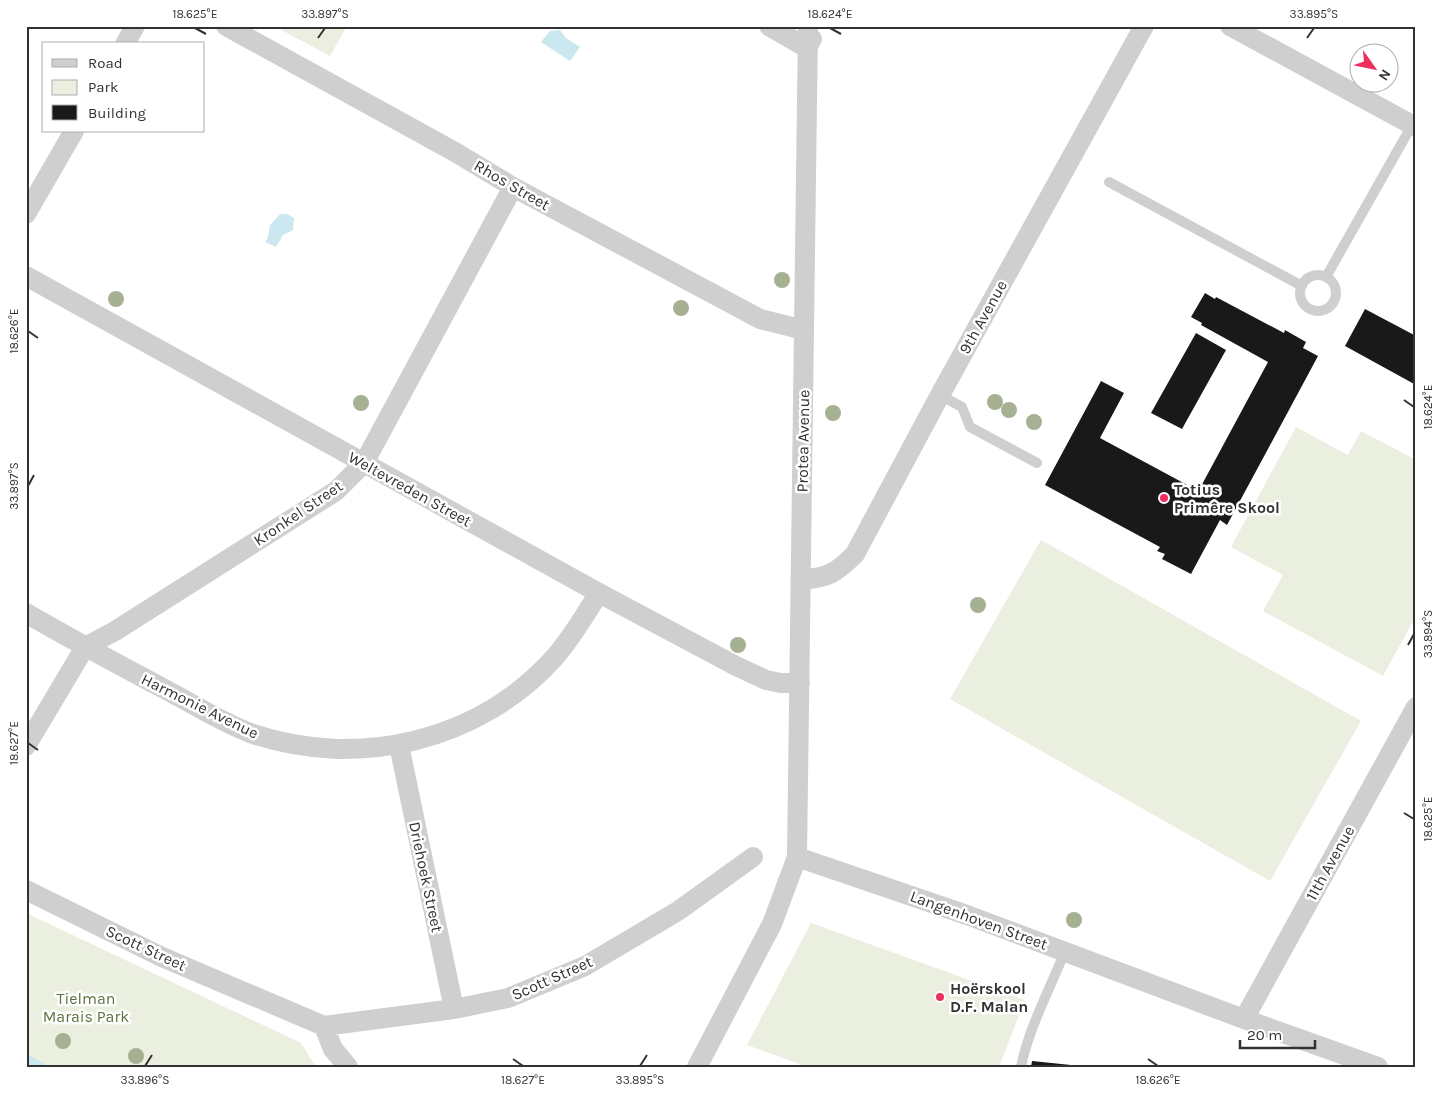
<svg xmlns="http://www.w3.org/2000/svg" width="1442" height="1093" viewBox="0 0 1442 1093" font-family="Karla,sans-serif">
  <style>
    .green { fill: #eaefe0 }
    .water { fill: #cbe7ef }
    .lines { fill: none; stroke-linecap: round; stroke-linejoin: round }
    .stream { stroke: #cbe7ef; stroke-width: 8 }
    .building { fill: #191919 }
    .lane { stroke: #cfcfcf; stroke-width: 10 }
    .street { stroke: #cfcfcf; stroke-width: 20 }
    .tree { fill: #a6b194 }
    .ticks { fill: none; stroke: #323232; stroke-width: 2 }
    .poi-dot { fill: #ee2e5c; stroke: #fff; stroke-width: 2 }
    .labels { text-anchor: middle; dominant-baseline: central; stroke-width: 5; stroke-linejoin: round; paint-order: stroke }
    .street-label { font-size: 16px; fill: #323232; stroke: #fff }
    .poi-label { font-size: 16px; font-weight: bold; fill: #323232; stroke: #fff; text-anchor: start }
    .park-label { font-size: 16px; fill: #5d713c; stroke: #fff }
    .neatline { fill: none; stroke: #323232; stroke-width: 2 }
    .ticks-label { font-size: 12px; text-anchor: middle; fill: #323232 }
  </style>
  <rect width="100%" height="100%" fill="#fff"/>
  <path class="green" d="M 274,26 L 347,26 L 330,56 Z
    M 1296,427 L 1348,455 L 1361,431 L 1416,460 L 1416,616 L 1383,676 L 1263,611 L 1283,575 L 1231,547 Z
    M 1041,540 L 1361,721 L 1270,881 L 950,699 Z
    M 26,913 L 301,1043 L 316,1067 L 26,1067 Z
    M 811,923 L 1025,1000 L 999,1067 L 808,1067 L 747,1045 Z"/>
  <path class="water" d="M 560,30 L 566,38 L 580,47 L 570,61 L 541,42 L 550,31 Z
    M 280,214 L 287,214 L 294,218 L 293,230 L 283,235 L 276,247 L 265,242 L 268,237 L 270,225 Z"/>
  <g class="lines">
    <path class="stream" d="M 26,1058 L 42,1067"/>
  </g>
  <path class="building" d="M 1205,293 L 1215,299 L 1216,297 L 1284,333 L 1285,330 L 1306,342 L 1303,348 L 1318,356 L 1227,525 L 1220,520 L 1191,574 L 1162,559 L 1165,554 L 1157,551 L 1160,547 L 1045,485 L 1101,381 L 1124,393 L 1100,438 L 1191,487 L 1192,486 L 1199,490 L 1268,362 L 1201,325 L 1202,323 L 1191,317 Z
    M 1365,309 L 1416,336 L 1416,385 L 1345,346 Z
    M 1196,333 L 1226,350 L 1182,429 L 1151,413 Z
    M 1032,1061 L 1071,1065 L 1070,1067 L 1031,1067 Z"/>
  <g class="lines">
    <path class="lane" d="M 1109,182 L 1302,286
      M1300 293a18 18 0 1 1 36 0a18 18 0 1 1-36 0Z
      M 1326,277 L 1412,125
      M 940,395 L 962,407 L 970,427 L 1037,463
      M 1021,1067 C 1029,1027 1050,989 1065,951"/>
    <path class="street" d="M 226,26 L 455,152 L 513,187 L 760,319 L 804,330
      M 769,26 L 807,48 L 812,39
      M 1230,26 L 1416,127
      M 125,44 L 135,26
      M 26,214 L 74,131
      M 26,276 L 599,593 L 736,666 L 766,680 L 781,683 L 800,683
      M 801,580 C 829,577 835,574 855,554 L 940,395 L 1144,26
      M 26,613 C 74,641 123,667 172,693 C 198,707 225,724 253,734 C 358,769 478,742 554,658 C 572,638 584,616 599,593
      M 399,745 L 454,1009
      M 26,746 L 85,647 L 115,631 L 336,491 L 364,463 L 513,187
      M 797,857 L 967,915 L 1244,1019 L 1378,1067
      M 26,890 L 162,957 L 324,1026 L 454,1009 L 508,998 L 585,966 L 678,911 L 753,857
      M 1244,1019 L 1416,707
      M 324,1026 L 333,1049 L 348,1067
      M 697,1067 L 772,924 L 797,857 L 808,26"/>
  </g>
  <g class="tree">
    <circle cx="782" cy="280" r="8"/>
    <circle cx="116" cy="299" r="8"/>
    <circle cx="681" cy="308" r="8"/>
    <circle cx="995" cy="402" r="8"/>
    <circle cx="361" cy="403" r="8"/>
    <circle cx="1009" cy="410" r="8"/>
    <circle cx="833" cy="413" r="8"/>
    <circle cx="1034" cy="422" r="8"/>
    <circle cx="978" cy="605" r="8"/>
    <circle cx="738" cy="645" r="8"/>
    <circle cx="1074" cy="920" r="8"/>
    <circle cx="63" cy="1041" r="8"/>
    <circle cx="136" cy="1056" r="8"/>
  </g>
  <path class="ticks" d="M 195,28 L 206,34M 830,28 L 841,34M 318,38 L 325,28M 1307,38 L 1314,28M 28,331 L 38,338M 1404,400 L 1414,407M 28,486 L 34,475M 1408,645 L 1414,634M 28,743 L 38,750M 1404,813 L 1414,819M 513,1059 L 523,1066M 1148,1059 L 1158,1066M 145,1066 L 152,1055M 640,1066 L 647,1055"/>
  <g class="poi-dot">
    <circle cx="1164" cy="498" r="5"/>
    <circle cx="940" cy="997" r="5"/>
  </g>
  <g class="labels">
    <g class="street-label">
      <text transform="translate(512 185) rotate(30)">Rhos Street</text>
      <text transform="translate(983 317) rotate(-61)">9th Avenue</text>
      <text transform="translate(803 441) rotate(-89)">Protea Avenue</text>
      <text transform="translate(410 489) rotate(29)">Weltevreden Street</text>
      <text transform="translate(298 513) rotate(-34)">Kronkel Street</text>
      <text transform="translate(200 706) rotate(26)">Harmonie Avenue</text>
      <text transform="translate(1330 863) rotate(-61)">11th Avenue</text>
      <text transform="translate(426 877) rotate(78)">Driehoek Street</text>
      <text transform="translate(979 920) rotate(20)">Langenhoven Street</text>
      <text transform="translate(146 948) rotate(25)">Scott Street</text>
      <text transform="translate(552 978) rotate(-24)">Scott Street</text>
    </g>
    <g class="poi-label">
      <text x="1174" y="489">Totius<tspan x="1174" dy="18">Primêre Skool</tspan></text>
      <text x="950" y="988">Hoërskool<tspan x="950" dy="18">D.F. Malan</tspan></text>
    </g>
    <g class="park-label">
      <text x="86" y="998">Tielman<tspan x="86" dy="18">Marais Park</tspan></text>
    </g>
  </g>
  <rect width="1442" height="1093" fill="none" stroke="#ffffff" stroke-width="55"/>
  <rect x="42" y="42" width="162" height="90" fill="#ffffff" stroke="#adadad"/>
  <rect x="52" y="59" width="25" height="8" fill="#cfcfcf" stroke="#adadad"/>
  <text x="88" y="68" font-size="15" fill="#323232">Road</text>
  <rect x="52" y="80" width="25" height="15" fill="#eaefe0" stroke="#adadad"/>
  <text x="88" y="92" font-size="15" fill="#323232">Park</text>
  <rect x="52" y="105" width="25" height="15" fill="#191919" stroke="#adadad"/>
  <text x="88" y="118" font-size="15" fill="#323232">Building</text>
  <g transform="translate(1374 68) rotate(123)"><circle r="24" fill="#ffffff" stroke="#adadad"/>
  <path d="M0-4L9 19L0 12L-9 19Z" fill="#ee2e5c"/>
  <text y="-8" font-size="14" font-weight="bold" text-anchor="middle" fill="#323232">N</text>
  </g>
  <path d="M1240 1040v8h75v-8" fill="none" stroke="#323232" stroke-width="2.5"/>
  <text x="1247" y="1040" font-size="15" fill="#323232" stroke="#ffffff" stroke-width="4" paint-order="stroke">20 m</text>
  <rect x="28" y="28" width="1386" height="1038" class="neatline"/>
  <g class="ticks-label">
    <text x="195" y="18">18.625°E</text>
    <text x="325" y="18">33.897°S</text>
    <text x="830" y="18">18.624°E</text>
    <text x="1314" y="18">33.895°S</text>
    <text transform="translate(14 331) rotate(-90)" y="4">18.626°E</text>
    <text transform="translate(1428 407) rotate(-90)" y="4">18.624°E</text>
    <text transform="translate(14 486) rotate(-90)" y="4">33.897°S</text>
    <text transform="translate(1428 634) rotate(-90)" y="4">33.894°S</text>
    <text transform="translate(14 743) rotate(-90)" y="4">18.627°E</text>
    <text transform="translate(1428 819) rotate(-90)" y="4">18.625°E</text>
    <text x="145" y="1084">33.896°S</text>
    <text x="523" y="1084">18.627°E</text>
    <text x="640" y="1084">33.895°S</text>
    <text x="1158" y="1084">18.626°E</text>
  </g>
</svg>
